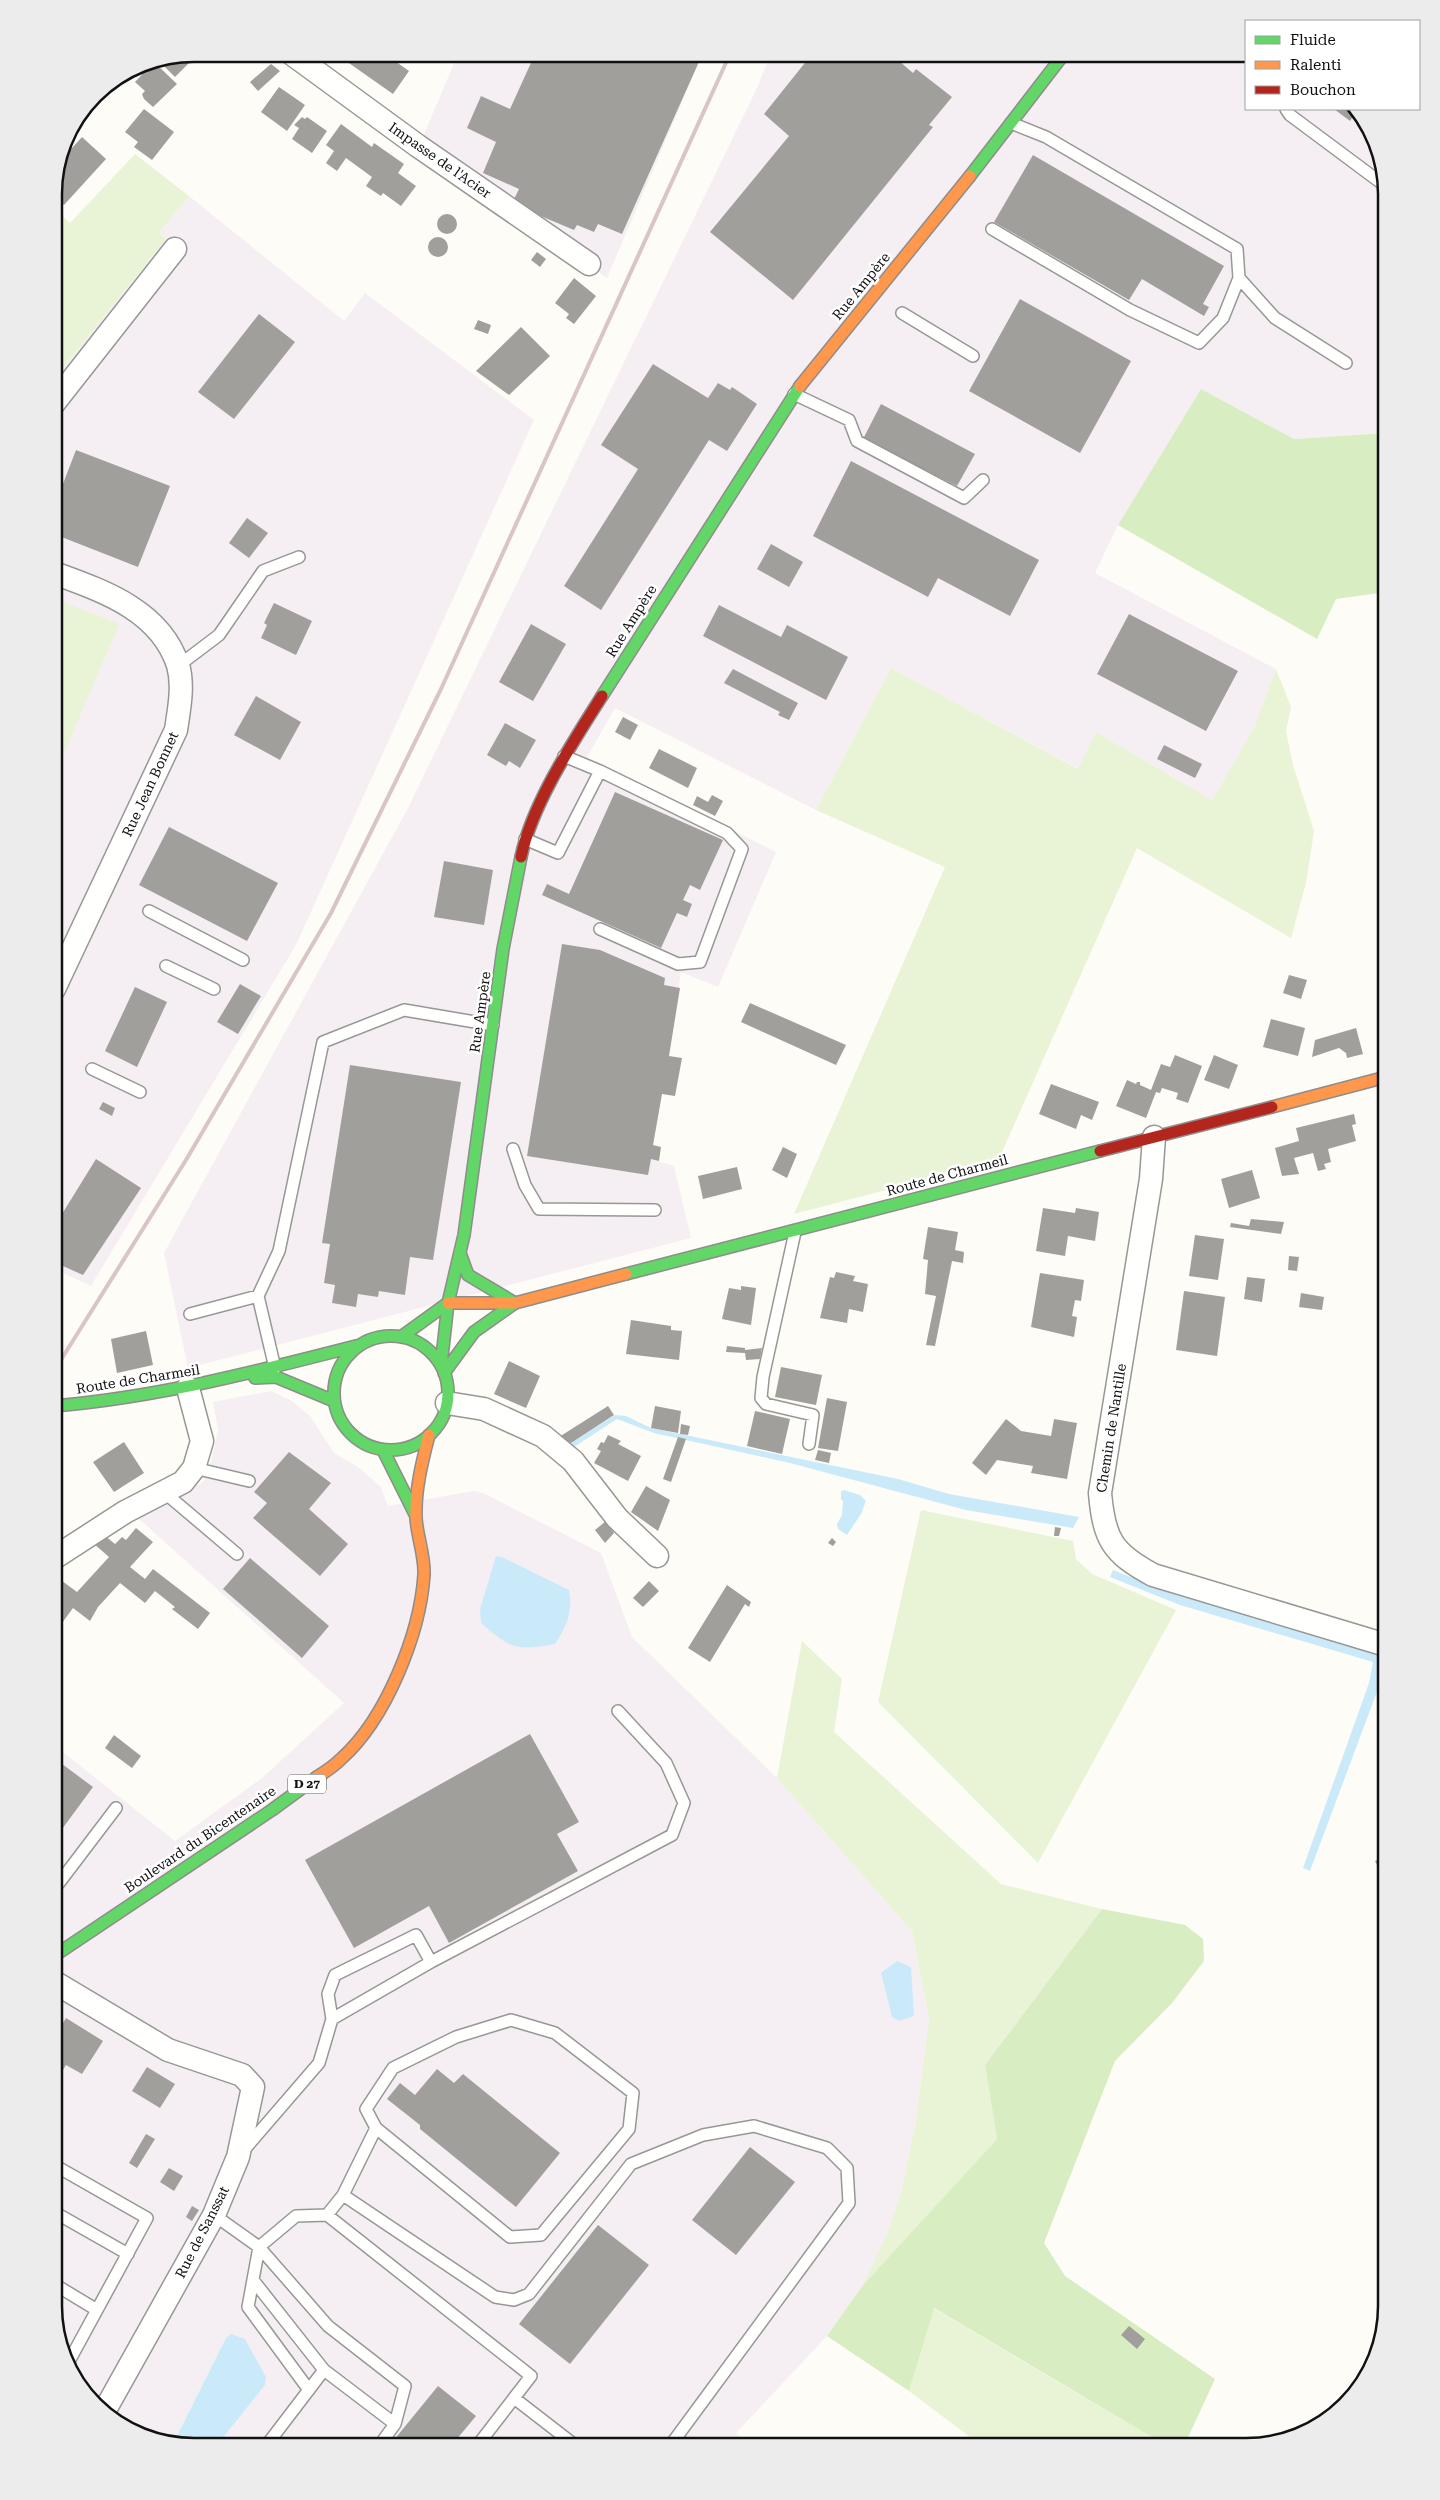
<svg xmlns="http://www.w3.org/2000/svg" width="1440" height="2500" viewBox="0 0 1440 2500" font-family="'Roboto Serif',serif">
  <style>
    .industrial { fill: #f5eff3 }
    .green { fill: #e8f4d5 }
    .forest { fill: #d8edc2 }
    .water { fill: #caeafa }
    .building { fill: #a19f9c }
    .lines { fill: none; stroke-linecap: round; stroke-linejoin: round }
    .lane-casing { stroke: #979795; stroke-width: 14 }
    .street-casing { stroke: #979795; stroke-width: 25 }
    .fast-casing { stroke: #8e8d8b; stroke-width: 14 }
    .slow-casing { stroke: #8e8d8b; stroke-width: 14 }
    .jam-casing { stroke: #8e8d8b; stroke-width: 14 }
    .lane { stroke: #fffffe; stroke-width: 11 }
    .street { stroke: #fffffe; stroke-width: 22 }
    .fast { stroke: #63d668; stroke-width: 11 }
    .slow { stroke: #ff974d; stroke-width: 11 }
    .jam { stroke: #b3261e; stroke-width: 11 }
    .rail { stroke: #dac5c6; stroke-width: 4 }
    .labels { text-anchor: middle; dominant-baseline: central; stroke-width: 5; stroke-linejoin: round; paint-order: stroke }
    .shield { fill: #fff; stroke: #585858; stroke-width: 1 }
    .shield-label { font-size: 12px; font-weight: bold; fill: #111 }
    .street-label { font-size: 14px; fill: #111; stroke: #fff }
    .rim { fill: none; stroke: #111; stroke-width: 2.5 }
  </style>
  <rect width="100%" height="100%" fill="#fdfcf7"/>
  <path class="industrial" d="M 458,54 L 702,55 L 607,278 L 419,146 Z
    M 771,54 L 1246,54 L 1246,109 L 1351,109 L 1372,132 L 1386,194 L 1386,433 L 1294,439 L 1201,389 L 1118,525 L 1095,573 L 1276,669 L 1254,728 L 1212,800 L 1096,732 L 1079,769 L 891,668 L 816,810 L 615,708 L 587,757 L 776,852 L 718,987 L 681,972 L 651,1159 L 674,1166 L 691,1238 L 188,1368 L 164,1253 L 408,808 L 756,90 Z
    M 189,196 L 344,321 L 365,293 L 534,420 L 296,945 L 91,1286 L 54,1269 L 54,777 L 118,624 L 54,598 L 54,379 L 166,239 L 159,233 Z
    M 271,1391 L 292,1401 L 310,1416 L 334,1453 L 358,1467 L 381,1487 L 388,1506 L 474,1491 L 483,1493 L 601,1553 L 632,1637 L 777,1778 L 912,1931 L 929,2018 L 916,2120 L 902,2189 L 889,2229 L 863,2285 L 827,2336 L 736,2433 L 750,2446 L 185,2446 L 116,2423 L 68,2368 L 54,2306 L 54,1745 L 175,1841 L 262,1778 L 344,1703 L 138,1518 L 203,1482 L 210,1465 L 218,1430 L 213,1402 Z"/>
  <path class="green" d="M 135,154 L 189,196 L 159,233 L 166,239 L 54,379 L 54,208 L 70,223 Z
    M 54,598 L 119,624 L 54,777 Z
    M 891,668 L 1078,769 L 1096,732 L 1212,800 L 1254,728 L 1276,669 L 1291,707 L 1286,731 L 1293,765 L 1314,831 L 1306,883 L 1291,938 L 1137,848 L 998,1161 L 794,1214 L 945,867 L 816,810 Z
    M 921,1510 L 1073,1541 L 1076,1559 L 1092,1574 L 1176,1610 L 1038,1863 L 878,1702 Z
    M 802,1641 L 842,1679 L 834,1732 L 1001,1884 L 1102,1909 L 985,2065 L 997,2139 L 863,2285 L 889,2229 L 902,2189 L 916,2120 L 929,2018 L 912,1931 L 777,1778 Z
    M 933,2308 L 1167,2446 L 982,2446 L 909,2391 Z"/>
  <path class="forest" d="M 1201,389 L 1294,439 L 1386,433 L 1386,592 L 1336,599 L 1317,639 L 1118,525 Z
    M 1102,1909 L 1185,1925 L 1203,1939 L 1204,1961 L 1172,2003 L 1115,2061 L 1044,2243 L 1065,2276 L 1215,2379 L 1184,2446 L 1167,2446 L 934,2308 L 909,2391 L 827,2336 L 863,2285 L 997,2139 L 985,2065 Z"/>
  <path class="water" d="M 615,1415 L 626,1416 L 651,1428 L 898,1479 L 949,1494 L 1079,1517 L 1073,1528 L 966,1510 L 790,1463 L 654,1433 L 617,1419 L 574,1447 L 571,1443 Z
    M 844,1490 L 860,1495 L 866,1501 L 861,1514 L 847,1535 L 838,1529 L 837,1524 L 842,1515 L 843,1501 L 841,1499 L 841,1491 Z
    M 496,1556 L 504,1558 L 569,1590 C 573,1611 567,1626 555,1644 C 516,1651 511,1649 481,1623 L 480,1609 Z
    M 1113,1570 L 1179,1596 L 1378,1652 L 1383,1658 L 1378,1689 L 1310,1871 L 1303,1868 L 1369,1683 L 1373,1662 L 1180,1605 L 1110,1577 Z
    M 897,1961 L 911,1967 L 914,2016 L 899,2021 L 892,2017 L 881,1973 Z
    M 231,2334 L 245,2339 L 266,2377 L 265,2385 L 216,2446 L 185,2446 L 174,2442 L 226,2338 Z"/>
  <path class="building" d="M 194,54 L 205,54 L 200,58 L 197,55 L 175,77 L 161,63 L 164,60 Z
    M 336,54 L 385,54 L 409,71 L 393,94 Z
    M 535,54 L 702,55 L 622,234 L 598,224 L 594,232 L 577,225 L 574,230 L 536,214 L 514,199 L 519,189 L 483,173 L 496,142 L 467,128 L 481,96 L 510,109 Z
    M 812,54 L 891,54 L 913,73 L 916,69 L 952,97 L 929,125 L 933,127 L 793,300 L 710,232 L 789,136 L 764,114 Z
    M 154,62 L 177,84 L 153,107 L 144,99 L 142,94 L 145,91 L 135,82 Z
    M 271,64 L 280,71 L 258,91 L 250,82 Z
    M 279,87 L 305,105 L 287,131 L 261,112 Z
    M 144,109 L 174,132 L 152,160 L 134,147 L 138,142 L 125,132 Z
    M 1334,109 L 1351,109 L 1355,113 L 1350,121 Z
    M 302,117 L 305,119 L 307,117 L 327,131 L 312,153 L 292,139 L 299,128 L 294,125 Z
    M 341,124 L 372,147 L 374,143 L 404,164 L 398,173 L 416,186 L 401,206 L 383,193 L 381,196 L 366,186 L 372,177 L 346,158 L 337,171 L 326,163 L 334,151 L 326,145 Z
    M 82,137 L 106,159 L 64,205 L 54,195 L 60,161 Z
    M 1033,155 L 1224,266 L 1203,304 L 1209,307 L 1204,316 L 1142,279 L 1129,300 L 994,222 Z
    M437 224a10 10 0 1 1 20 0a10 10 0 1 1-20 0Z
    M428 247a10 10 0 1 1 20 0a10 10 0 1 1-20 0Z
    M 537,252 L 546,259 L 540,267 L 531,260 Z
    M 574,278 L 596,296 L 574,324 L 566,318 L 569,314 L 555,303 Z
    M 1020,299 L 1131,361 L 1080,453 L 969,391 Z
    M 259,314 L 295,342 L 234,419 L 198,392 Z
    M 478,320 L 491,325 L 488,334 L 474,329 Z
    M 521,327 L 550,356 L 509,395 L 476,371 Z
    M 653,364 L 708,398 L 718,383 L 730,390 L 732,387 L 757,404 L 727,451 L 709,440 L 601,610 L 564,586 L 638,469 L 601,445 Z
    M 881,404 L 975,454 L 957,486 L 863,439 Z
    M 76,450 L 170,486 L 138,567 L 59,536 L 54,549 L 54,507 Z
    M 851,461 L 1039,560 L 1010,616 L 938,578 L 928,597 L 813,536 Z
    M 247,518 L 268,533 L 249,558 L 229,543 Z
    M 771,544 L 803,562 L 789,587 L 757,569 Z
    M 274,603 L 312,621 L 296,655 L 261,638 L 267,625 L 264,623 Z
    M 719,605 L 781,637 L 787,625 L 848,657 L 826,700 L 703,636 Z
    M 1129,614 L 1238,671 L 1206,731 L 1097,674 Z
    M 531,624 L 566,644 L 533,701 L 499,682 Z
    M 733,669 L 798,703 L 789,720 L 778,715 L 780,712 L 724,683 Z
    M 256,696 L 301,722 L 280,760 L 234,735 Z
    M 623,717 L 638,725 L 630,740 L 615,732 Z
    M 505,723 L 536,740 L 520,768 L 509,761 L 506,766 L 487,755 Z
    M 1164,745 L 1202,764 L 1195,778 L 1157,759 Z
    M 659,749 L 697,768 L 688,788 L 649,768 Z
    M 615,792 L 723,840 L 700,890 L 690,885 L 683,900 L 692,904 L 687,917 L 677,913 L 661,948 L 542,895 L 547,884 L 569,894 Z
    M 712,795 L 723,801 L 715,816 L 693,805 L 697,796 L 708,802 Z
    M 169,827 L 278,883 L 247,941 L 139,885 Z
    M 444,861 L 493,870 L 484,925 L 434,917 Z
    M 562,944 L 600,950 L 665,978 L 664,985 L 680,988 L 669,1056 L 682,1058 L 675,1096 L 662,1094 L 653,1145 L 661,1147 L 659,1161 L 651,1159 L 648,1175 L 527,1156 Z
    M 1289,975 L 1307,980 L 1301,999 L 1283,993 Z
    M 240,984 L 261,996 L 238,1034 L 217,1022 Z
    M 135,987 L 167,1002 L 137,1067 L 105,1051 Z
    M 750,1003 L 846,1045 L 836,1065 L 741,1022 Z
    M 1271,1019 L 1305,1028 L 1298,1056 L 1263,1047 Z
    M 1356,1028 L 1363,1054 L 1347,1058 L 1346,1053 L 1339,1048 L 1312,1057 L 1315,1040 Z
    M 1175,1055 L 1202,1066 L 1188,1103 L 1176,1099 L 1178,1093 L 1162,1088 L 1160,1093 L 1156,1092 L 1146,1118 L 1116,1106 L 1127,1080 L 1136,1084 L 1137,1082 L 1140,1082 L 1140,1085 L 1151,1090 L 1161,1064 L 1170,1067 Z
    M 1214,1055 L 1238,1065 L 1229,1089 L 1204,1080 Z
    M 350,1065 L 461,1082 L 433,1260 L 410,1257 L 405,1295 L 379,1291 L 378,1297 L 358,1294 L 356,1307 L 332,1303 L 335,1285 L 324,1283 L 330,1244 L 322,1243 Z
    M 1051,1084 L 1099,1102 L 1092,1120 L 1081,1115 L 1076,1129 L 1039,1114 Z
    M 103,1102 L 115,1108 L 112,1116 L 99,1109 Z
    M 1354,1114 L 1356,1124 L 1352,1125 L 1356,1141 L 1328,1149 L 1331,1162 L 1324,1164 L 1326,1169 L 1318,1171 L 1313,1153 L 1294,1158 L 1299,1174 L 1282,1176 L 1275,1148 L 1299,1141 L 1296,1128 Z
    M 783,1147 L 797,1154 L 787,1178 L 772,1170 Z
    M 96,1159 L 141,1188 L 83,1275 L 54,1262 L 54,1227 Z
    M 737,1167 L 742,1189 L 703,1199 L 698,1176 Z
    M 1252,1170 L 1260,1198 L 1229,1208 L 1221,1179 Z
    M 1043,1208 L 1075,1213 L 1076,1208 L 1099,1212 L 1095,1241 L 1068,1236 L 1065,1256 L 1036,1251 Z
    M 1251,1219 L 1284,1222 L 1281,1234 L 1230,1227 L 1231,1223 L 1249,1226 Z
    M 928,1227 L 958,1232 L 955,1250 L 964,1252 L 963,1263 L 952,1261 L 935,1346 L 926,1345 L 936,1296 L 925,1294 L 928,1260 L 923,1259 Z
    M 1195,1235 L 1224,1239 L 1218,1280 L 1189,1276 Z
    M 1289,1256 L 1299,1257 L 1297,1271 L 1288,1270 Z
    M 836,1272 L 855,1276 L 853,1281 L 868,1284 L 863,1312 L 849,1309 L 847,1323 L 820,1318 L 830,1277 L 834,1278 Z
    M 1040,1273 L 1084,1280 L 1081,1301 L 1075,1300 L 1072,1316 L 1077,1317 L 1074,1337 L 1031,1327 Z
    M 1247,1277 L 1265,1279 L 1262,1302 L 1244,1299 Z
    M 741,1286 L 756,1288 L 751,1325 L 722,1319 L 729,1288 L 741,1290 Z
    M 1184,1291 L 1225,1297 L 1217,1356 L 1176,1350 Z
    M 1301,1293 L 1324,1297 L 1322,1310 L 1299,1307 Z
    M 631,1320 L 671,1326 L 671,1330 L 682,1331 L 679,1360 L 626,1354 Z
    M 146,1331 L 153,1365 L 117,1373 L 111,1339 Z
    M 727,1346 L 745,1348 L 745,1350 L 762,1348 L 760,1359 L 746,1360 L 745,1353 L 726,1352 Z
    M 509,1361 L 540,1376 L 526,1408 L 494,1394 Z
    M 781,1367 L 822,1375 L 816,1405 L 775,1397 Z
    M 827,1398 L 847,1402 L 838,1451 L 818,1448 Z
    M 608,1406 L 614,1415 L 571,1443 L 559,1437 Z
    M 655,1406 L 681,1411 L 678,1433 L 651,1428 Z
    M 755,1411 L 790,1419 L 782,1454 L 747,1446 Z
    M 1006,1419 L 1021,1431 L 1051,1436 L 1054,1419 L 1077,1423 L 1067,1479 L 1031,1473 L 1033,1466 L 997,1460 L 986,1475 L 972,1463 Z
    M 681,1424 L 690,1426 L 688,1435 L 680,1434 Z
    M 608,1435 L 621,1441 L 618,1444 L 641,1456 L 628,1481 L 594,1463 L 601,1451 L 597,1449 L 601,1442 L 604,1443 Z
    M 678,1437 L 686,1439 L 671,1482 L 663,1479 Z
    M 124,1442 L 144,1473 L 114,1492 L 93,1462 Z
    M 818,1450 L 831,1453 L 829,1463 L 815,1460 Z
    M 289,1452 L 331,1483 L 309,1509 L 348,1544 L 320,1576 L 253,1518 L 267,1503 L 254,1492 Z
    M 646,1486 L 670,1500 L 658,1531 L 631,1512 Z
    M 606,1521 L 614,1533 L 605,1543 L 595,1530 Z
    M 1055,1527 L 1061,1528 L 1059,1536 L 1054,1536 Z
    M 136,1528 L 153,1542 L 130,1567 L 145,1579 L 153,1569 L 210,1613 L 198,1629 L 172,1609 L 175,1607 L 155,1591 L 145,1603 L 120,1583 L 98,1607 L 90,1621 L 73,1608 L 54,1634 L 54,1575 L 77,1592 L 109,1557 L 93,1543 L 104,1535 L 115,1544 L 122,1537 L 126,1540 Z
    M 832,1538 L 836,1542 L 833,1546 L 828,1543 Z
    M 250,1558 L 329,1626 L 302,1658 L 223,1589 Z
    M 649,1581 L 659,1591 L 643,1607 L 633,1598 Z
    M 727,1585 L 751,1602 L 749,1607 L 745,1604 L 710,1662 L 688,1648 Z
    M 54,1687 L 62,1694 L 54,1705 Z
    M 530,1734 L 579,1822 L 557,1834 L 578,1871 L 449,1943 L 429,1906 L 354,1948 L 305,1860 Z
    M 114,1735 L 141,1756 L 132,1768 L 105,1748 Z
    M 54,1758 L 93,1787 L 54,1840 Z
    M 1386,1856 L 1386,1883 L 1375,1861 Z
    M 66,2018 L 103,2041 L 82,2074 L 66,2065 L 54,2084 L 54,2038 Z
    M 147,2067 L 175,2084 L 160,2108 L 132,2091 Z
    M 437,2069 L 454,2083 L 463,2074 L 560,2153 L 516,2207 L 420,2129 L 420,2125 L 387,2099 L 400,2083 L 415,2095 Z
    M 146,2134 L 155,2139 L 137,2168 L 129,2163 Z
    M 750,2147 L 795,2182 L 736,2255 L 692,2220 Z
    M 169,2168 L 183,2176 L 174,2191 L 160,2182 Z
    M 192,2206 L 199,2210 L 192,2221 L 186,2217 Z
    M 598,2225 L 649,2265 L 570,2364 L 519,2324 Z
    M 1129,2326 L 1145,2339 L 1137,2349 L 1121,2335 Z
    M 438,2386 L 476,2416 L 451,2446 L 389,2446 Z"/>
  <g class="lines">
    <defs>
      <path id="lane" d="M 1286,109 L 1290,115 L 1384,185
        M 1011,123 L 1046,137 L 1237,249 L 1239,278 L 1275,318 L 1346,363
        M 992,229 L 1130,310 L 1199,343 L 1223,318 L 1239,278
        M 902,313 L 973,356
        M 794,394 L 849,420 L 857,441 L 964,498 L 983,480
        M 178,666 L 219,635 L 263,571 L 299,557
        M 564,756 L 600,771
        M 525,839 L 558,853 L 600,771 L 727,833 L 742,849 L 700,962 L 678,964 L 600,929
        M 149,911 L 243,960
        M 166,966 L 214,989
        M 92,1069 L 140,1092
        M 513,1149 L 525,1185 L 539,1209 L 655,1210
        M 795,1232 L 763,1377 L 761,1398 L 766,1404 L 813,1415 L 809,1444
        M 190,1314 L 258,1296
        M 275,1368 L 258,1296 L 279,1251 L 323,1042 L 404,1010 L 493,1025
        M 194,1468 L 249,1481
        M 165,1493 L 237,1554
        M 54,1886 L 59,1883 L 116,1808
        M 431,1962 L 672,1835 L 684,1803 L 666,1763 L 618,1711
        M 376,2128 L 366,2109 L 393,2068 L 456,2037 L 511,2020 L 555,2033 L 633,2093 L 629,2129 L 541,2235 L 510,2237 L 376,2128 L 343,2195 L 327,2215 L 296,2216 L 259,2247 L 328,2326 L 405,2386 L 395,2424
        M 244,2150 L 319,2063 L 332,2019 L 328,1994 L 335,1975 L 416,1935 L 431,1962 L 332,2019
        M 54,2165 L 147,2218 L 67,2365
        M 343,2195 L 495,2297 L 514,2300 L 529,2294 L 631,2164 L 703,2135 L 754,2126 L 827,2148 L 847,2168 L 849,2203 L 670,2446
        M 54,2212 L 128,2254
        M 214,2215 L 259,2247 L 248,2307 L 309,2390
        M 327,2215 L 531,2376 L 477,2446
        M 253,2280 L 324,2370
        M 54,2284 L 97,2310
        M 514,2398 L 576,2446
        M 266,2446 L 324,2370 L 395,2424 L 379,2446"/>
      <path id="street" d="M 292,54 L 418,146 L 589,264
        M 54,403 L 175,249
        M 54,989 L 176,730 C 179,709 184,686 178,665 C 160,610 103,591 54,573
        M 1154,1137 L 1151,1179 L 1100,1493 C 1104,1539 1112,1553 1153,1575 L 1386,1645
        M 447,1403 L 484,1409 L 543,1436 L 573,1461 L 617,1518 L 657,1556
        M 54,1558 L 125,1512 L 183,1482 L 194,1468 L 202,1441 L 188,1388
        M 54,1982 L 168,2050 L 242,2075 L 253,2087 L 238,2157 L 214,2215 L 105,2410"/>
      <path id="fast" d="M 970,176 L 1064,54
        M 602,696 L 800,386
        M 460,1253 L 468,1275 L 515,1303
        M 626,1274 L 1100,1151
        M334 1393a57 57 0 1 1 114 0a57 57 0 1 1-114 0Z
        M 401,1337 L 448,1303
        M 441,1366 L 448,1303 L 464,1235 L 503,949 L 521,857
        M 444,1373 L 474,1332 L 515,1303
        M 255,1378 L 276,1377 L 334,1401
        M 54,1406 C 159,1397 259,1371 360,1345
        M 383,1450 L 416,1516
        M 54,1956 L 272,1810 L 317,1777"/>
      <path id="slow" d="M 800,386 L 970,176
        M 1272,1107 L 1386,1077
        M 448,1303 L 515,1303 L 626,1274
        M 317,1777 C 325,1772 334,1766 341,1759 C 386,1719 420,1634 424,1575 C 425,1556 417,1536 416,1518 C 415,1490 422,1462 429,1435"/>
      <path id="jam" d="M 521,857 C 532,804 573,742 602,696
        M 1100,1151 L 1272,1107"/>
    </defs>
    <use href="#lane" class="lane-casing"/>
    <use href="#street" class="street-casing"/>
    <use href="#fast" class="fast-casing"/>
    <use href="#slow" class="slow-casing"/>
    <use href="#jam" class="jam-casing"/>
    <use href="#lane" class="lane"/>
    <use href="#street" class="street"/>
    <use href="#fast" class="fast"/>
    <use href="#slow" class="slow"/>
    <use href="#jam" class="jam"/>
    <path class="rail" d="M 54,1371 L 186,1160 L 331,913 L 441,689 L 730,54"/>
  </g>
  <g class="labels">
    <rect class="shield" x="288" y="1774.5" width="38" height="19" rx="4"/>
    <g class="shield-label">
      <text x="307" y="1784">D 27</text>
    </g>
    <g class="street-label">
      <text transform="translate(440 160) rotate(35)">Impasse de l'Acier</text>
      <text transform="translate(861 286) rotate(-51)">Rue Ampère</text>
      <text transform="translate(631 621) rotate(-58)">Rue Ampère</text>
      <text transform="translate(150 784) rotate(-65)">Rue Jean Bonnet</text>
      <text transform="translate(480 1012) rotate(-82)">Rue Ampère</text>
      <text transform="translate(947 1175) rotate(-15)">Route de Charmeil</text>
      <text transform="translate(138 1379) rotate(-9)">Route de Charmeil</text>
      <text transform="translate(1111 1428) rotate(-81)">Chemin de Nantille</text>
      <text transform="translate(200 1839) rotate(-34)">Boulevard du Bicentenaire</text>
      <text transform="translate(202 2232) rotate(-63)">Rue de Sanssat</text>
    </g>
  </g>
  <path d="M0 0H1440V2500H0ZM194 62H1246A132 132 0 0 1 1378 194V2306A132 132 0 0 1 1246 2438H194A132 132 0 0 1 62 2306V194A132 132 0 0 1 194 62Z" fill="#ececec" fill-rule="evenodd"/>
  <path class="rim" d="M194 62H1246A132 132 0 0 1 1378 194V2306A132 132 0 0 1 1246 2438H194A132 132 0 0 1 62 2306V194A132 132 0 0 1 194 62Z"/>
  <rect x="1245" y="20" width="175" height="90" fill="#ffffff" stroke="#a0a0a0"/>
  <rect x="1255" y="36" width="25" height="8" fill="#63d668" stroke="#a0a0a0"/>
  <text x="1290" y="45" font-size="15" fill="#111111">Fluide</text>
  <rect x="1255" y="61" width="25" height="8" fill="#ff974d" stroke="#a0a0a0"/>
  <text x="1290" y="70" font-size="15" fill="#111111">Ralenti</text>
  <rect x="1255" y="86" width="25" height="8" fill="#b3261e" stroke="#a0a0a0"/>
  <text x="1290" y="95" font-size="15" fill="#111111">Bouchon</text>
</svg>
